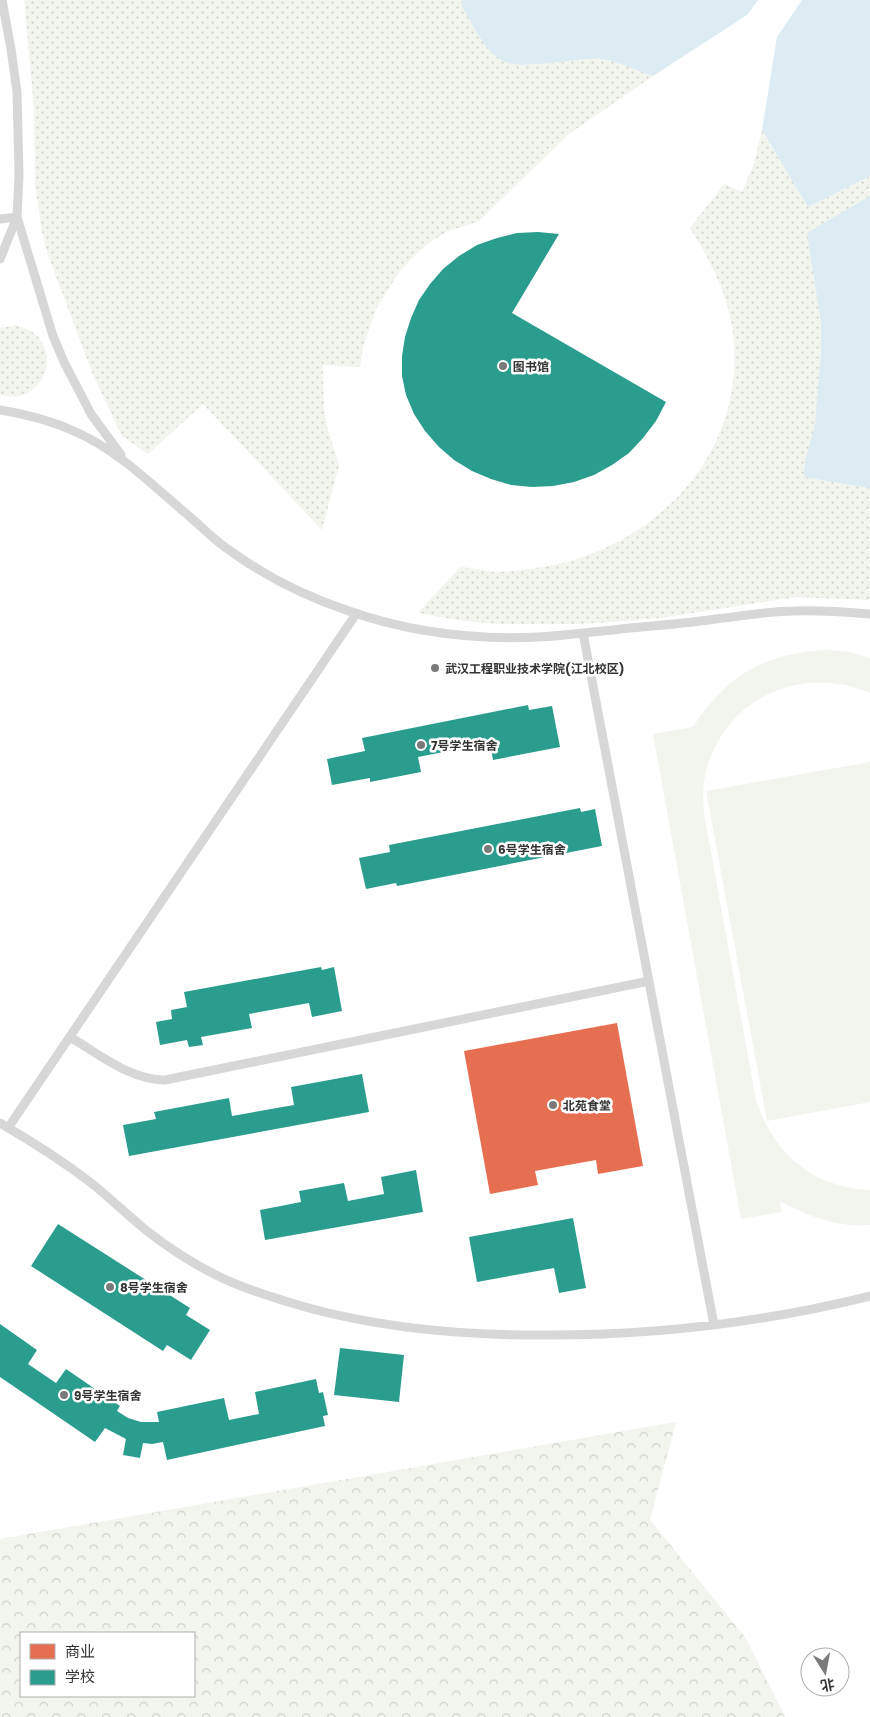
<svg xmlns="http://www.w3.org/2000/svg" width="870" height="1717" viewBox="0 0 870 1717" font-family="Poppins,'Noto Sans SC',sans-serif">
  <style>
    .grass { fill: url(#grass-dots) }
    .forest { fill: url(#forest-crowns); fill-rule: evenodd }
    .garden { fill: #f1f5ed }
    .water { fill: #ddebf3 }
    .shops { fill: #e76f51 }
    .schools { fill: #2a9d8f }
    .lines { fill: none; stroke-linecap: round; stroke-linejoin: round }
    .lane { stroke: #d7d7d7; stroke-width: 9 }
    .poi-dot { fill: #7a7a7a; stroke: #fff; stroke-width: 2 }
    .labels { text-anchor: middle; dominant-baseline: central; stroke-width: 5; stroke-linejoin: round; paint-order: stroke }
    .poi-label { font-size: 12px; font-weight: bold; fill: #333; stroke: #fff; text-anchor: start }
  </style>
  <defs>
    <pattern id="grass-dots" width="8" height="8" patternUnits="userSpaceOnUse" patternTransform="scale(1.25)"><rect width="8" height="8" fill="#f1f5ed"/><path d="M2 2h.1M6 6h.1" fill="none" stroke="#cfd2cc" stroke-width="1.8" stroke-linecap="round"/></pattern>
    <pattern id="forest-crowns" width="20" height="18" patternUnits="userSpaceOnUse" patternTransform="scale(1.25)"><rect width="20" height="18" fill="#f1f5ed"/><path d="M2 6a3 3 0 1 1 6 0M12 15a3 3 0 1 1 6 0" fill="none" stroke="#cfd2cc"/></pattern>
  </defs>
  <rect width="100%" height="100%" fill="#fff"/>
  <path class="grass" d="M 24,0 L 462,0 L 462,7 L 502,61 C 527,71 572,57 602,59 C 617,60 638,71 653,76 L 569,134 L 479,221 L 446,232 L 428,244 L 412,258 L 398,274 L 376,309 L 363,347 L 360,367 L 323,365 L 324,408 L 327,427 L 339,465 L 322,530 L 203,404 L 148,454 L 122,436 L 93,375 L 48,255 L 42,232 L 35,184 L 34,108 Z
    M 762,130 L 808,207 L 870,176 L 870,600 L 797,597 L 660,618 L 582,624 L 499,624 L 457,620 L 418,613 L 460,567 C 472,568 485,571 497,572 C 512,572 528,569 543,567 C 661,547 754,445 731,321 C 724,286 708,257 690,228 L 724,184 L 742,192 L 754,164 Z
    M 17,325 C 24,328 32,330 37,336 C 55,355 47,386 23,395 C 16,398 8,396 0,395 L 0,328 Z"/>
  <path class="forest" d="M 676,1422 L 650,1520 L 745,1637 L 785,1717 L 0,1717 L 0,1539 ZM 21,1633 L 194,1633 L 194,1696 L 21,1696 Z"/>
  <path class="garden" d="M 828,650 L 849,652 L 870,658 L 870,693 C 800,663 723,699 705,775 C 703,787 703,800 704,813 L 756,1101 C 775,1155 812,1187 870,1190 L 870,1225 C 838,1228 808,1216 780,1201 L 781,1212 L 741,1219 L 653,734 L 693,727 C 728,674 765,653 828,650 Z
    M 870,762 L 870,1102 L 767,1121 L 706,791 Z"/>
  <path class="water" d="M 462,0 L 758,0 L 747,15 L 653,76 C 638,71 617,61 602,59 C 577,57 522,71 503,61 C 484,51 473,24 462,7 Z
    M 802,0 L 870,0 L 870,176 L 808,207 L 762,130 L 777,37 Z
    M 870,196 L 870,488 L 804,477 L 805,461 L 815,425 L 821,351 L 821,322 L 807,233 Z"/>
  <path class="shops" d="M 617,1023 L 643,1166 L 598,1174 L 596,1160 L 535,1171 L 538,1185 L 490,1194 L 464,1051 Z"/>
  <path class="schools" d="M 538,232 L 559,234 L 512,313 L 666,402 L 656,421 L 643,438 L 629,453 L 612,465 L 594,475 L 574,482 L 553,486 L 532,487 L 511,485 L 491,479 L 472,471 L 454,460 L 439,447 L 425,431 L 414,414 L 406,395 L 402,376 L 402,356 L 405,337 L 411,318 L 419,300 L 430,284 L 443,269 L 459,256 L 477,245 L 497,238 L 517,233 Z
    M 528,705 L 529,710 L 552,706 L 560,747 L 493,760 L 490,743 L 418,757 L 421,772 L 370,782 L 370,778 L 332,785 L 327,759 L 365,751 L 362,738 Z
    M 580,808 L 581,812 L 595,809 L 602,846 L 397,886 L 396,883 L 366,889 L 359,858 L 390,852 L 389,845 Z
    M 321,967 L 322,970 L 334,967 L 342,1011 L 312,1017 L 309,1003 L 249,1014 L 252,1028 L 201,1037 L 203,1045 L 189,1047 L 187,1040 L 160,1045 L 156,1022 L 172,1019 L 171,1010 L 187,1007 L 184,992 Z
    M 362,1074 L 369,1112 L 129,1156 L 123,1125 L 156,1119 L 154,1112 L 229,1098 L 232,1116 L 294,1105 L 291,1087 Z
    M 416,1170 L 423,1212 L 265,1240 L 260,1210 L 301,1202 L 299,1191 L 344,1183 L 348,1201 L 384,1194 L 381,1177 Z
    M 573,1218 L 586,1288 L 559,1293 L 554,1268 L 477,1282 L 469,1237 Z
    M 58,1224 L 190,1308 L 186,1315 L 210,1330 L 191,1360 L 167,1345 L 163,1351 L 31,1266 Z
    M 0,1324 L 37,1350 L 28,1364 L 56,1383 L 66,1369 L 120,1406 L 117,1411 L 128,1418 L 141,1422 L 159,1422 L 157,1412 L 224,1398 L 229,1420 L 259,1414 L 255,1392 L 316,1379 L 319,1393 L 323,1392 L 328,1415 L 323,1416 L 325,1426 L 167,1460 L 163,1442 L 152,1444 L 143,1443 L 140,1458 L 123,1455 L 126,1439 L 105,1428 L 95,1442 L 0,1377 Z
    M 340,1348 L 404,1355 L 399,1402 L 334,1395 Z"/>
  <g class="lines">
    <path class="lane" d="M 17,217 L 53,336 L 64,362 L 91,414 L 121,455
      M 0,219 L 17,217
      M 0,259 L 17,217 L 19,175 L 17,92 L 11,49 L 2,0
      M 0,410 C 26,414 52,421 76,432 C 119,451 153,486 189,516 C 203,528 216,542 232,552 C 268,578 307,597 349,611 C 409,632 475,640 538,637 C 563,636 588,632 613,630 C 647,626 682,624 716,619 C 742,616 768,611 795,611 C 820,610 845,612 870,614
      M 583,633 L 714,1325
      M 70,1037 C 99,1054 130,1080 165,1080 L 649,981
      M 0,1123 C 31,1141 61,1160 90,1182 C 109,1197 127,1215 147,1231 C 170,1249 195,1265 222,1278 C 248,1290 277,1299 305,1307 C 381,1328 458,1335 537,1335 C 649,1336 761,1323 870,1296
      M 8,1128 L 356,614"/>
  </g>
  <g class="poi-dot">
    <circle cx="503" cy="366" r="5"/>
    <circle cx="435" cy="668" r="5"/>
    <circle cx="421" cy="745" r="5"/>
    <circle cx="488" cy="849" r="5"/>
    <circle cx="553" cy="1105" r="5"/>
    <circle cx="110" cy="1287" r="5"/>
    <circle cx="64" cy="1395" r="5"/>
  </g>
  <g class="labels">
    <g class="poi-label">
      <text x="513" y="366">图书馆</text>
      <text x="445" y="668">武汉工程职业技术学院(江北校区)</text>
      <text x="431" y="745">7号学生宿舍</text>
      <text x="498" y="849">6号学生宿舍</text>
      <text x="563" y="1105">北苑食堂</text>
      <text x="120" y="1287">8号学生宿舍</text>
      <text x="74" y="1395">9号学生宿舍</text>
    </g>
  </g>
  <rect x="20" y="1632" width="175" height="65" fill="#ffffff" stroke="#adadad"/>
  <rect x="30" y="1644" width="25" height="15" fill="#e76f51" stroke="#adadad"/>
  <text x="65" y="1657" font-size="15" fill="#333333">商业</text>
  <rect x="30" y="1670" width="25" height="15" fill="#2a9d8f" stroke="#adadad"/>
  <text x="65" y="1682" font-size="15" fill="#333333">学校</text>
  <g transform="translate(825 1672) rotate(169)"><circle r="24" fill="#ffffff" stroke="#adadad"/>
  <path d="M0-4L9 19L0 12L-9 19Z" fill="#7a7a7a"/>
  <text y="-8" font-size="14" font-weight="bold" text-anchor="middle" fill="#333333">北</text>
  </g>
</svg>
